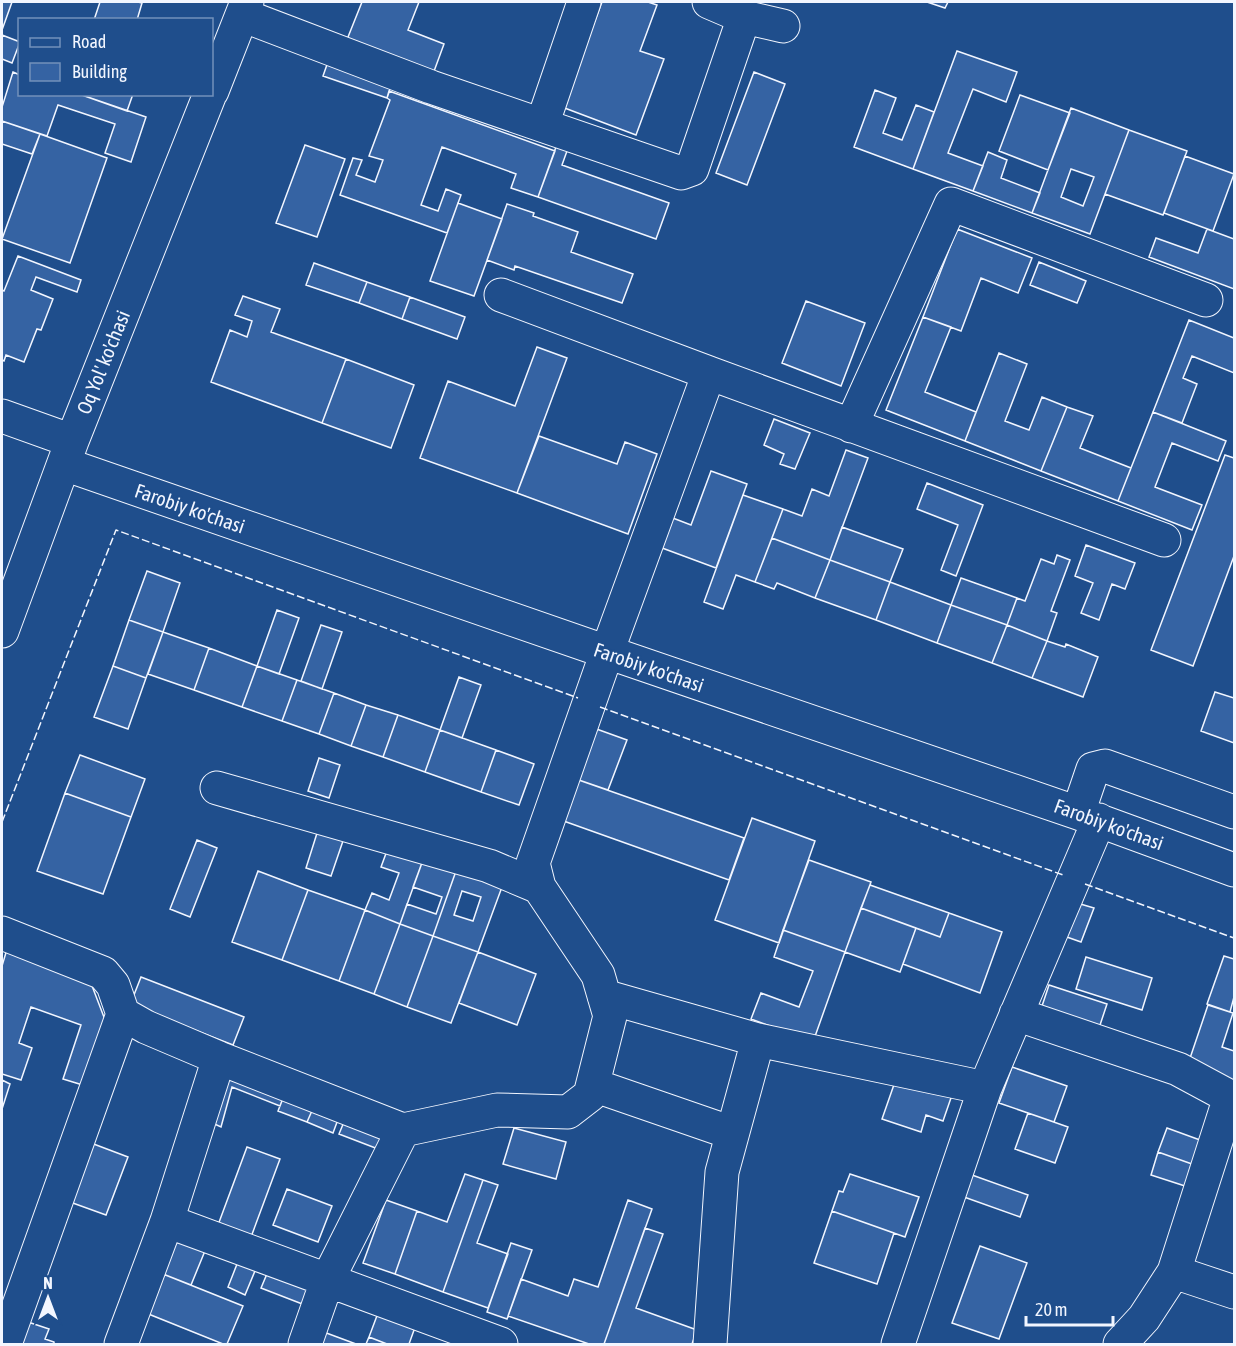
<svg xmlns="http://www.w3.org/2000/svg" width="1236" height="1346" viewBox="0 0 1236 1346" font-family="'Asap Condensed',sans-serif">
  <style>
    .building { fill: #3563a3; stroke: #f2f6ff; stroke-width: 1.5; fill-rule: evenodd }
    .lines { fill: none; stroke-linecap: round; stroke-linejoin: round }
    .minor-casing { stroke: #f2f6ff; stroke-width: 35 }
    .minor { stroke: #1f4e8c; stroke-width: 33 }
    .fence { stroke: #f2f6ff; stroke-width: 1.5; stroke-dasharray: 8 3; stroke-linecap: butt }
    .labels { text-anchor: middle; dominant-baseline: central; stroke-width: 4.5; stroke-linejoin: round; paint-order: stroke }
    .street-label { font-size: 20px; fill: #f2f6ff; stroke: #1f4e8c }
  </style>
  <rect width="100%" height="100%" fill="#1f4e8c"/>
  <path class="building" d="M 2,2 L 12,2 L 2,30 Z
    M 100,2 L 138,2 L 142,3 L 137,20 L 94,20 Z
    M 362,2 L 419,2 L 408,30 L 444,44 L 433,74 L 346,42 Z
    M 602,2 L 648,2 L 657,5 L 640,51 L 664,59 L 636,135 L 562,107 Z
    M 927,2 L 948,2 L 945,8 Z
    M 2,35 L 20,42 L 12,63 L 2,59 Z
    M 957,51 L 1017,72 L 1006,102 L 973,89 L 948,153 L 983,166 L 973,191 L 913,169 Z
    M 330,56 L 394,78 L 387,98 L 323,76 Z
    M 13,72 L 20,75 L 20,94 L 79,94 L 146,117 L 131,162 L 105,153 L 115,124 L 58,105 L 47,136 L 2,121 L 2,107 Z
    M 754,72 L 785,84 L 747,185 L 716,173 Z
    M 875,90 L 896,98 L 883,133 L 902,140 L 916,105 L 934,112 L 913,169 L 854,147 Z
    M 389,91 L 555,151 L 538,197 L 511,188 L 516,174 L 442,147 L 421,205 L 438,211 L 446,189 L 461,195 L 447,233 L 340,195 L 353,158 L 362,160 L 356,175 L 375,182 L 383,160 L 369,156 L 390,100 L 387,98 Z
    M 79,94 L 133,94 L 127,111 Z
    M 1020,95 L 1070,113 L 1048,170 L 999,151 Z
    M 1071,108 L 1129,130 L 1090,234 L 1032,213 ZM 1071,169 L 1094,177 L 1083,206 L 1061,197 Z
    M 2,121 L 40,134 L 32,154 L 2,144 Z
    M 1129,130 L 1187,151 L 1163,215 L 1105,194 Z
    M 561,133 L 572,137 L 562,165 L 669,203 L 656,239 L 538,197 Z
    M 40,134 L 107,158 L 70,263 L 2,239 Z
    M 305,145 L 345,159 L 317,237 L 276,223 Z
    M 988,152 L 1007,160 L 1001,178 L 1040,193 L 1032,213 L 973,191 Z
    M 1185,156 L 1234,174 L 1213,231 L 1164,213 Z
    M 458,203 L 502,219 L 474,296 L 430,281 Z
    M 507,204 L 534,213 L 533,216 L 578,232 L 571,252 L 633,274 L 622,303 L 515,266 L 514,270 L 487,260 Z
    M 957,229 L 1032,258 L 1018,293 L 981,278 L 961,331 L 923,317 Z
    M 1207,229 L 1234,239 L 1234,289 L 1149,257 L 1156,238 L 1198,253 Z
    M 18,256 L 81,280 L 77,292 L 36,277 L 31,290 L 53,299 L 41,330 L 37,329 L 24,362 L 6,355 L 4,361 L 2,360 L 2,290 L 4,291 Z
    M 1039,262 L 1086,281 L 1077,303 L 1030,285 Z
    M 314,263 L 367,282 L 359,303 L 306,285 Z
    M 367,282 L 410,297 L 402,319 L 359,303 Z
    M 243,296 L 280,309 L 271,332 L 346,359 L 322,423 L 211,382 L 230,330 L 247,337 L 252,321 L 235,315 Z
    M 410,297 L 465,317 L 457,339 L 402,319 Z
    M 806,301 L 865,323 L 841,386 L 782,363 Z
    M 923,317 L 951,327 L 925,392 L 976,412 L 965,441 L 886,410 Z
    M 1189,320 L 1234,338 L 1234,373 L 1192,356 L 1183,378 L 1197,384 L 1182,423 L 1153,412 Z
    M 537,347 L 567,358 L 517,493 L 420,458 L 448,381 L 515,406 Z
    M 999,353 L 1027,364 L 1005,421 L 1029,430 L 1042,397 L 1067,407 L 1041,471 L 965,441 Z
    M 346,359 L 414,385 L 391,448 L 322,423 Z
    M 1067,407 L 1093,416 L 1080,448 L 1131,468 L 1118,501 L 1041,471 Z
    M 1153,412 L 1226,441 L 1218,461 L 1172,443 L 1155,487 L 1202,505 L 1192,530 L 1118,501 Z
    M 774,419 L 810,433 L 795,469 L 780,464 L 784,454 L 764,445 Z
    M 539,436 L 617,464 L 625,442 L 657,454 L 628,534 L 517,493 Z
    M 846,450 L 868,458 L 830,560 L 772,538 L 783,509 L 802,516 L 812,489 L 829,496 Z
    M 1225,455 L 1234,458 L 1234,556 L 1193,666 L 1151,650 Z
    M 711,471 L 747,484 L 716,568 L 654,545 L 665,515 L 691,525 Z
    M 927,483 L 983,505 L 956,576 L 941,570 L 958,525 L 917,509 Z
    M 743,495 L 783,509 L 755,582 L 736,575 L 723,609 L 704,602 Z
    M 842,527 L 903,549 L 890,582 L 830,560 Z
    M 772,538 L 830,560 L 815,598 L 777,583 L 774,589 L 755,582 Z
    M 1086,545 L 1135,563 L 1125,589 L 1112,584 L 1099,620 L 1081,613 L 1093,583 L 1075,576 Z
    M 1057,555 L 1070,560 L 1051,611 L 1057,613 L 1047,641 L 1007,625 L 1017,598 L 1025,601 L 1041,559 L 1054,564 Z
    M 830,560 L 890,582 L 876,620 L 815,598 Z
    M 147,571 L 180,583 L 163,632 L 129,620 Z
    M 961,578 L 1017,598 L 1007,625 L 951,605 Z
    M 890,582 L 951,605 L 937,643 L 876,620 Z
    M 951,605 L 1007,625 L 992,663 L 937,643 Z
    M 277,610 L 299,618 L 279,674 L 257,666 Z
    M 129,620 L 163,632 L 146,678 L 113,666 Z
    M 321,625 L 342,632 L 322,689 L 301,681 Z
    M 1007,625 L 1047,641 L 1032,678 L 992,663 Z
    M 163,632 L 209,648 L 194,690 L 148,674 Z
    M 1047,641 L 1065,647 L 1066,644 L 1098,657 L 1083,697 L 1032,678 Z
    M 209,648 L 257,666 L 242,707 L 194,690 Z
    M 113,666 L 146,678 L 128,729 L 94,717 Z
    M 257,666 L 297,680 L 282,721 L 242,707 Z
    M 459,677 L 481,685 L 462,738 L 440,730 Z
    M 297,680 L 334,693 L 319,734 L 282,721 Z
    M 1215,692 L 1234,698 L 1234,743 L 1201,731 Z
    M 334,693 L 366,705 L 351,746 L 319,734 Z
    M 366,705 L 398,715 L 383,757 L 351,746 Z
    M 398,715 L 440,730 L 425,772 L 383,757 Z
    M 591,727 L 627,740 L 608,790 L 573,778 Z
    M 440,730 L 496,750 L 481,792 L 425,772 Z
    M 496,750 L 534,764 L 519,805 L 481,792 Z
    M 80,755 L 145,779 L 131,817 L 65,793 Z
    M 319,758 L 340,765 L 329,798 L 308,791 Z
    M 573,778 L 744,838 L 729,880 L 558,819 Z
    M 65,793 L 131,817 L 103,894 L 37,871 Z
    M 752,818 L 815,841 L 779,943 L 715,920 Z
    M 318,830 L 344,838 L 331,876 L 306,868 Z
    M 197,840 L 217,848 L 190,917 L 170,909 Z
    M 388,848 L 423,860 L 400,924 L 365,910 L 372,893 L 389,900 L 399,873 L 381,867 Z
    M 423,860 L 456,871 L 433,936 L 400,924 L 407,904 L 436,914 L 442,897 L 413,887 Z
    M 809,860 L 871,882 L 845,952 L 783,930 Z
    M 258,871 L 308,890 L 282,960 L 232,942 Z
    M 456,871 L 502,887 L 478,952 L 433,936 ZM 462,891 L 481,897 L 473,921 L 454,915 Z
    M 870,885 L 949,913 L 940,937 L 861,908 Z
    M 308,890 L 365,910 L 339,981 L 282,960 Z
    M 1077,903 L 1094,908 L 1081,942 L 1064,936 Z
    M 861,908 L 916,928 L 900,972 L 845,952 Z
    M 365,910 L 400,924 L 374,994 L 339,981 Z
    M 949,913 L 1002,932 L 980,993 L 903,964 L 916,928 L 940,937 Z
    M 400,924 L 433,936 L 407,1007 L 374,994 Z
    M 783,930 L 845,952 L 813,1042 L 751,1019 L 761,993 L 799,1007 L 813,971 L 774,957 Z
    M 433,936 L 478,952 L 451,1023 L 407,1007 Z
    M 7,949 L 89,978 L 107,1025 L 86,1086 L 63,1079 L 81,1025 L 31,1007 L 19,1043 L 32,1048 L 21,1080 L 2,1074 L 2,966 Z
    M 478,952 L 536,974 L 517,1025 L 459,1003 Z
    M 1224,956 L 1234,959 L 1234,997 L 1230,1012 L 1207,1004 Z
    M 1086,957 L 1152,978 L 1142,1010 L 1076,989 Z
    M 141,977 L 244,1017 L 233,1045 L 130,1005 Z
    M 1049,985 L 1107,1004 L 1096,1037 L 1038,1018 Z
    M 1208,1005 L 1233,1013 L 1222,1047 L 1234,1051 L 1234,1087 L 1186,1070 Z
    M 1012,1067 L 1067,1086 L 1054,1122 L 999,1103 Z
    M 223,1069 L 285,1093 L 280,1106 L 232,1087 L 221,1127 L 208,1121 Z
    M 897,1076 L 952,1095 L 943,1121 L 926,1115 L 921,1132 L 882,1119 Z
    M 2,1080 L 10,1084 L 2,1109 Z
    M 285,1093 L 315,1104 L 307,1122 L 278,1111 Z
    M 315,1104 L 340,1114 L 333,1133 L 307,1122 Z
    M 1028,1113 L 1068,1127 L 1055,1163 L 1015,1149 Z
    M 346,1117 L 384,1132 L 378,1149 L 339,1134 Z
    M 514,1128 L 566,1142 L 556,1179 L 503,1164 Z
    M 1167,1128 L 1200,1140 L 1192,1164 L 1158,1152 Z
    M 91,1143 L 128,1157 L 106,1215 L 70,1202 Z
    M 247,1147 L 280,1159 L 251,1237 L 218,1225 Z
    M 1158,1152 L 1192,1164 L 1185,1186 L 1151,1175 Z
    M 465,1174 L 483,1180 L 443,1292 L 395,1274 L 417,1211 L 447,1222 Z
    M 850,1174 L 919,1197 L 905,1237 L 832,1211 L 839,1191 L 843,1192 Z
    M 972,1175 L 1028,1195 L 1020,1217 L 964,1197 Z
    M 483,1180 L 498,1185 L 477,1243 L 508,1254 L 488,1308 L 443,1292 Z
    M 287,1189 L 332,1206 L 318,1242 L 273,1225 Z
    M 386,1200 L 417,1211 L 395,1274 L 363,1263 Z
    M 628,1200 L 652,1209 L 604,1344 L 589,1344 L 508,1316 L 521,1279 L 568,1296 L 574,1279 L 598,1287 Z
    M 832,1211 L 894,1233 L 877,1284 L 814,1263 Z
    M 645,1228 L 663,1234 L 636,1308 L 697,1330 L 692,1344 L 604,1344 Z
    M 179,1235 L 207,1246 L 191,1285 L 163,1274 Z
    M 511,1243 L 532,1250 L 507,1319 L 487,1312 Z
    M 980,1246 L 1027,1263 L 999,1339 L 952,1323 Z
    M 239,1259 L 257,1266 L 245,1295 L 228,1287 Z
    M 269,1269 L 317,1287 L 310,1307 L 261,1288 Z
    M 163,1274 L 243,1306 L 227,1344 L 223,1344 L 146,1313 Z
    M 381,1305 L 418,1319 L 409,1344 L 387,1344 L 369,1337 Z
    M 22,1320 L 49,1329 L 45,1339 L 54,1342 L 54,1344 L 14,1344 Z
    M 321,1331 L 356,1344 L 316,1344 Z
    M 369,1337 L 387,1344 L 366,1344 Z"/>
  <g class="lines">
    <defs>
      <path id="minor" d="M 709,2 L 744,17 L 783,26
        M 242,15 L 431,87 L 681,173 L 692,169 L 744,17
        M 212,91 L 247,2
        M 542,125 L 584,2
        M 501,295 L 709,373
        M 2,416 L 72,441
        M 851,426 L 951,204 L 1206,300
        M 64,464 L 607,652 L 1078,813 L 1234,870
        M 2,631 L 72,441 L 210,94
        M 217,788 L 489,866 L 539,887
        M 1078,813 L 1093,769 L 1105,766 L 1234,812
        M 2,933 L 103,973 L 113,985 L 123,1014 L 146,1027 L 219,1058 L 403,1130
        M 604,996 L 758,1040 L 985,1088
        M 1016,1014 L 1178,1069 L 1230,1097 L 1234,1111
        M 593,1085 L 732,1133
        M 167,1221 L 219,1058
        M 1174,1272 L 1234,1292
        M 5,1344 L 123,1014
        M 121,1344 L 167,1221 L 501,1344
        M 305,1344 L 327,1281 L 403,1130 L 497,1110 L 568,1112 L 590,1095 L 610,1016 L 598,975 L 539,887 L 533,863 L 607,652 L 709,373 L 1164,540
        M 710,1344 L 722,1172 L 758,1040
        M 898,1344 L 985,1088 L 1099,820
        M 1120,1344 L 1144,1318 L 1174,1272 L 1230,1097"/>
    </defs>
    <use href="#minor" class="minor-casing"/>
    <use href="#minor" class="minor"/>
    <path class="fence" d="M 600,707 L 1063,875
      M 2,822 L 116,530 L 578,698
      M 1085,884 L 1234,938"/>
  </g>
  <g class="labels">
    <g class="street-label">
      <text transform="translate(103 362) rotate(-68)">Oq Yol' ko'chasi</text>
      <text transform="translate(190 508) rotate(19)">Farobiy ko'chasi</text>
      <text transform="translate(649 667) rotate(19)">Farobiy ko'chasi</text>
      <text transform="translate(1109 824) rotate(20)">Farobiy ko'chasi</text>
    </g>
  </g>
  <rect width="1236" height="1346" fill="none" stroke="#f2f6ff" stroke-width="6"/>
  <rect x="18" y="18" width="195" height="78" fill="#1f4e8c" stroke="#7391ba" stroke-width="1.5"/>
  <rect x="30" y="38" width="30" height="9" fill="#1f4e8c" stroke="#7391ba" stroke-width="1.5"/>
  <text x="72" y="48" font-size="18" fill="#f2f6ff">Road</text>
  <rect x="30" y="63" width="30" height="18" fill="#3563a3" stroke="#7391ba" stroke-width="1.5"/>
  <text x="72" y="78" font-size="18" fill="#f2f6ff">Building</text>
  <g transform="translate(48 1298)" stroke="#1f4e8c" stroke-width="4.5" paint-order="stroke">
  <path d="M0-4.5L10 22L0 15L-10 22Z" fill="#f2f6ff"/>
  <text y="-9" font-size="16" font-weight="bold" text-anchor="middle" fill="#f2f6ff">N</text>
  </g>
  <path d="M1026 1316v9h87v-9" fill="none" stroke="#f2f6ff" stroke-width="3"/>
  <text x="1035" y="1316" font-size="18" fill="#f2f6ff" stroke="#1f4e8c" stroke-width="4.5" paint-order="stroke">20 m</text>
</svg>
